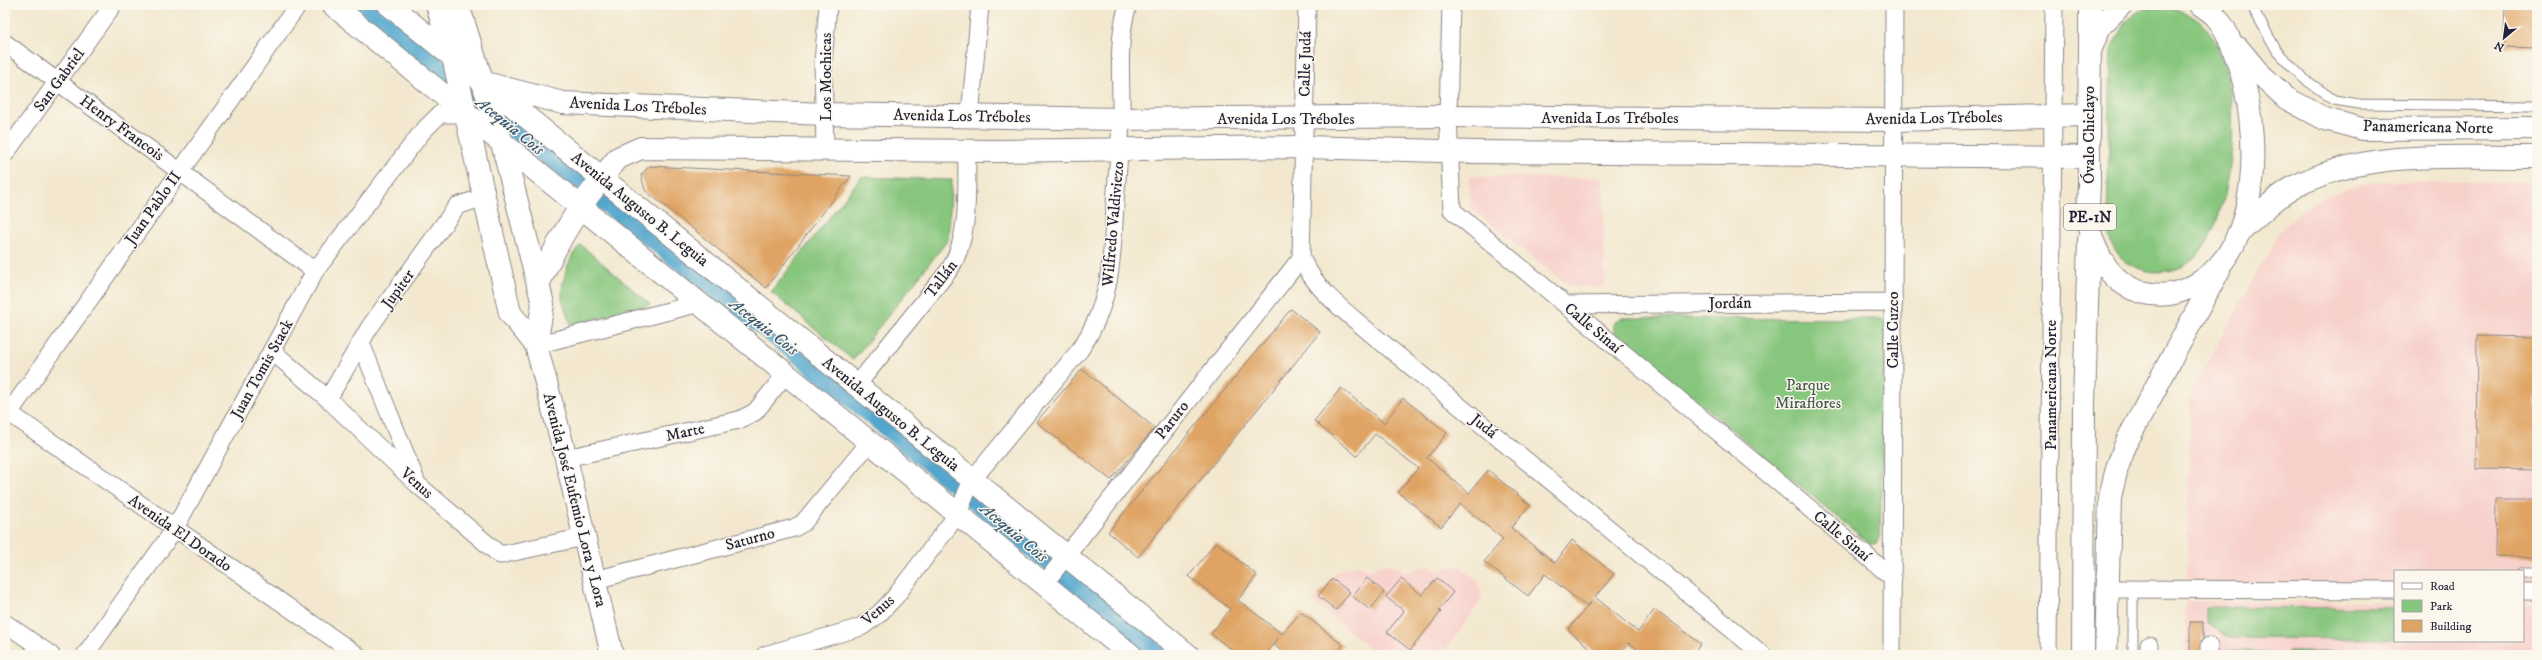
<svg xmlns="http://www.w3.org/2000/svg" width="2542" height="660" viewBox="0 0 2542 660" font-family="'IM FELL DW Pica',serif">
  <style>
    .built { fill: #f7d0ca }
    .green { fill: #87c67d; stroke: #54745c }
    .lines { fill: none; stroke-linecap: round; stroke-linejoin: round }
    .canal { stroke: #52a7ce; stroke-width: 19 }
    .building { fill: #dfa464 }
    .lane-casing { stroke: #8a8585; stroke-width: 11 }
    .street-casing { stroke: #8a8585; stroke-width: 19 }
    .secondary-casing { stroke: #8a8585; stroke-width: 24 }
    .primary-casing { stroke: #8a8585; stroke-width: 24 }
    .highway-casing { stroke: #8a8585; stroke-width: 24 }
    .lane { stroke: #fff; stroke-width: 9 }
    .street { stroke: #fff; stroke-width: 17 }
    .secondary { stroke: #fff; stroke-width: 22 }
    .primary { stroke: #fff; stroke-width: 22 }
    .highway { stroke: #fff; stroke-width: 22 }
    .labels { text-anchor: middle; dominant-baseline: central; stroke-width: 3; stroke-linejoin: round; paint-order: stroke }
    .shield { fill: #fbf7ec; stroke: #636270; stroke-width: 1 }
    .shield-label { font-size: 15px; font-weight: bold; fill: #22223b }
    .street-label { font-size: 16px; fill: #22223b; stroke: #fbf7ec }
    .park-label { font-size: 16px; fill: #455b52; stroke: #fbf7ec }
    .water-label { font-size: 17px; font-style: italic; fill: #355776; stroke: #fbf7ec }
  </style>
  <rect width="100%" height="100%" fill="#fbf7ec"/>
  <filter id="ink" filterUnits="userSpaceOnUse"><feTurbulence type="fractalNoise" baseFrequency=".025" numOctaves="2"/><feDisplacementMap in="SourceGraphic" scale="8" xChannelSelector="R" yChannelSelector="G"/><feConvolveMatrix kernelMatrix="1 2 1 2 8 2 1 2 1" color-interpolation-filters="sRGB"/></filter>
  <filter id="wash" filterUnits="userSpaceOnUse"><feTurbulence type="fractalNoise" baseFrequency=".012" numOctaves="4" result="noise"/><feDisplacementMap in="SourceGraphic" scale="16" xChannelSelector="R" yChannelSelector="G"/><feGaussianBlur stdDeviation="0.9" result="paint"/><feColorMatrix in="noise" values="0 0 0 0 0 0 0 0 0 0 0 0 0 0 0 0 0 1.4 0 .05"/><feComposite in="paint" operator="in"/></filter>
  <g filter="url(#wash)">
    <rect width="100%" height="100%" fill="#f3e8cf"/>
    <path class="built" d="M 1470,176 L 1603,178 L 1605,287 L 1569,286 L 1470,208 Z
      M 2381,181 L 2537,182 L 2537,585 L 2523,584 L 2523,571 L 2395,571 L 2395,584 L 2187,582 L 2190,394 L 2281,230 L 2304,208 L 2325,197 L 2355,186 Z
      M 1391,564 L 1405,572 L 1425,566 L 1430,566 L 1439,571 L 1451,566 L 1461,567 L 1478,582 L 1482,594 L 1479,604 L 1442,655 L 1378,655 L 1313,601 L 1335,573 L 1347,567 L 1360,565 L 1371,570 L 1379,565 Z
      M 2186,601 L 2395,602 L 2395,641 L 2523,641 L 2523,603 L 2537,604 L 2537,655 L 2185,655 Z"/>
    <path class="green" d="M 2146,7 C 2165,8 2186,8 2201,22 C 2248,69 2238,200 2201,251 C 2181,279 2134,279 2115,250 C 2111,243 2109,232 2107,224 L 2111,49 L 2125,22 Z
      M 861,177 L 952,180 L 948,240 L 853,360 L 771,292 Z
      M 581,245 L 651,305 L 571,325 C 568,316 564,307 562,298 C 560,285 570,252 581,245 Z
      M 1621,318 L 1882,319 L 1886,324 L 1880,535 L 1877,543 L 1870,544 L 1615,333 L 1613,324 Z
      M 2206,607 L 2395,608 L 2395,639 L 2230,638 L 2206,623 Z
      M 2228,650 L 2266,652 L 2267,655 L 2221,655 Z
      M 2288,651 L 2397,652 L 2400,655 L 2288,655 Z"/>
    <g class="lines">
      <path class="canal" d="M 363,5 L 540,151 L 803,358 L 1161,655"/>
    </g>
    <g id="blocks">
      <path class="building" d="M 2505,5 L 2537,5 L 2537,48 L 2504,47 Z
        M 649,166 L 851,176 L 766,288 L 645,190 L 641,175 Z
        M 1291,309 L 1320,332 L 1138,557 L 1108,532 Z
        M 2477,336 L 2537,337 L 2537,470 L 2476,469 Z
        M 1082,369 L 1155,428 L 1111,480 L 1036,422 Z
        M 1341,388 L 1384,423 L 1403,398 L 1447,433 L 1427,458 L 1469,493 L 1488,470 L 1530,505 L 1511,528 L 1555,563 L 1572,540 L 1614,574 L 1595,597 L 1638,632 L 1655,609 L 1701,644 L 1692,655 L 1645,655 L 1629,643 L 1619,655 L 1598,655 L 1568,630 L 1591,602 L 1586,606 L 1545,574 L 1528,596 L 1484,562 L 1503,539 L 1460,504 L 1441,527 L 1398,492 L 1418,468 L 1375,434 L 1357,456 L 1314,421 Z
        M 2496,499 L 2537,499 L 2537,557 L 2495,556 Z
        M 1216,542 L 1257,575 L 1238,600 L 1282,634 L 1301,612 L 1343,645 L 1335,655 L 1287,655 L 1274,645 L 1278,638 L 1265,655 L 1239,655 L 1211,634 L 1230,609 L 1189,576 Z
        M 1367,578 L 1384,592 L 1370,610 L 1352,596 Z
        M 1437,578 L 1453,592 L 1439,610 L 1441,612 L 1410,650 L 1387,632 L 1404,611 L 1386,597 L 1401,579 L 1422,595 Z
        M 1332,579 L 1350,592 L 1336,610 L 1318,596 Z
        M 2190,622 L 2203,622 L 2203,655 L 2190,655 Z"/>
    </g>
  </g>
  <g filter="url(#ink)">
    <use href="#blocks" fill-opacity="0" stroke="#8a8585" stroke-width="1"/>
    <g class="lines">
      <defs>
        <path id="lane" d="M 2251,5 L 2277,51 L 2303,78 L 2334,100 L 2359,104 L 2537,106
          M 2523,572 L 2537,572
          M 2133,589 L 2133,655"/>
        <path id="street" d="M 1307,5 L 1301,258 C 1317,291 1341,308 1368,331 L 1763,655
          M 1451,5 L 1448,116 L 1452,210 L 1893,578
          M 5,43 L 315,271
          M 970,117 L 980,5
          M 825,149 L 823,63 L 828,5
          M 5,154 L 113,5
          M 1566,305 L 1894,302
          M 361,343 L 415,478
          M 536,345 L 700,303
          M 272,351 L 328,399 L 417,484 L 500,555 L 584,537
          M 857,385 L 950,269 C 971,234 966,190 967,151
          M 328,399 L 369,328 L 457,206 L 484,197
          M 5,410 L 357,655
          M 9,413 L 298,5
          M 566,458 L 739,420 L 755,412 L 786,374
          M 595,580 L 794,528 L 803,523 L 869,443
          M 1044,584 L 1301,258
          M 2106,589 L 2395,590
          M 2523,591 L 2537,591
          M 5,623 L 51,655
          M 2209,646 L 2209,655
          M 85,655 L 174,530 L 315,271 L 422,132 L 440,114 L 464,114
          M 765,655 L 861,627 L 879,614 L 895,597 L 957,515 L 972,480 L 1079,351 C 1112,304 1112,259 1115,204 C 1117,176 1120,148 1121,119 C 1122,82 1116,42 1128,5
          M 1892,655 L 1894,5
          M 2048,655 L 2054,5
          M 2149,655 L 2149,645"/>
        <path id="secondary" d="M 437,5 L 453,57 L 510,313 L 536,345
          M 458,5 L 502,143 L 543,304 L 536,345 L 566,458 L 612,655
          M 485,83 L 563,103 L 825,114 L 1121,119 L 1448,116 L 1895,120 L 2089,115
          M 602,178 L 618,158 L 641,148 L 994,151 L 1305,147 L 1474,152 L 2089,157"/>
        <path id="primary" d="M 333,5 L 1131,655
          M 389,5 L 1188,655
          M 2090,51 L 2090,5
          M 538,285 C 555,246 575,211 602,178"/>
        <path id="highway" d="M 2121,5 L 2100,26 L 2090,51 C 2089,94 2089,138 2089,181 C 2089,197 2086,217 2090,232 C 2098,259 2113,284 2141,292 C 2161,297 2175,295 2193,286 C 2265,249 2260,127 2238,62 C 2232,46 2227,29 2216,17 C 2212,12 2206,9 2201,5
          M 2238,48 L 2257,71 L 2286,98 L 2325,119 L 2362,129 L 2537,128
          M 2238,234 C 2255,218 2273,199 2294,187 C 2368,148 2456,158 2537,157
          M 2083,655 L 2084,404 L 2089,240
          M 2106,655 L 2110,497 L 2117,468 L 2127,441 L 2219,270"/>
      </defs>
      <use href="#lane" class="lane-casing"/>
      <use href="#street" class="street-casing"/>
      <use href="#secondary" class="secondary-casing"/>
      <use href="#primary" class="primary-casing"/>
      <use href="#highway" class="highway-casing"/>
      <use href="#lane" class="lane"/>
      <use href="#street" class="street"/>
      <use href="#secondary" class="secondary"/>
      <use href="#primary" class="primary"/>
      <use href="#highway" class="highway"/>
    </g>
  </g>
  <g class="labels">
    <rect class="shield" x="2064" y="204" width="52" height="26" rx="3"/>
    <g class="shield-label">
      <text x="2090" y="217">PE-1N</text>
    </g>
    <g class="street-label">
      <text transform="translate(1305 64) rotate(-89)">Calle Judá</text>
      <text transform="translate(826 77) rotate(-90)">Los Mochicas</text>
      <text transform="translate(59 80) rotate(-54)">San Gabriel</text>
      <text transform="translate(638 106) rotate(3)">Avenida Los Tréboles</text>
      <text transform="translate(962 116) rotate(1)">Avenida Los Tréboles</text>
      <text x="1610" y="118">Avenida Los Tréboles</text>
      <text transform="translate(1934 118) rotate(-1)">Avenida Los Tréboles</text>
      <text x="1286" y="119">Avenida Los Tréboles</text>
      <text transform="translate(2428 127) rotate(1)">Panamericana Norte</text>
      <text transform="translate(122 128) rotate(36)">Henry Francois</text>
      <text transform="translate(2089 135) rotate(-90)">Óvalo Chiclayo</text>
      <text transform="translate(153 208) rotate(-55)">Juan Pablo II</text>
      <text transform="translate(640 209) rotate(39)">Avenida Augusto B. Leguia</text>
      <text transform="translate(1113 224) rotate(-85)">Wilfredo Valdiviezo</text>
      <text transform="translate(941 279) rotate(-53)">Tallán</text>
      <text transform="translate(398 289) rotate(-54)">Jupiter</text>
      <text transform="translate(1730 303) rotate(-1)">Jordán</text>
      <text transform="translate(1593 328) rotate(40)">Calle Sinaí</text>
      <text transform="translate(1893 330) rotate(-90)">Calle Cuzco</text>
      <text transform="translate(262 369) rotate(-61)">Juan Tomis Stack</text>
      <text transform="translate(2051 385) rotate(-90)">Panamericana Norte</text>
      <text transform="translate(891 414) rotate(39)">Avenida Augusto B. Leguia</text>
      <text transform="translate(1172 420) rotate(-52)">Paruro</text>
      <text transform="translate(1484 426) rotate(39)">Judá</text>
      <text transform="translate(685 432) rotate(-12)">Marte</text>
      <text transform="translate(417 483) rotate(42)">Venus</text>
      <text transform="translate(575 500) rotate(76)">Avenida José Eufemio Lora y Lora</text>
      <text transform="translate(180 533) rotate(35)">Avenida El Dorado</text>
      <text transform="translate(1842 536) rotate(40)">Calle Sinaí</text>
      <text transform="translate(750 539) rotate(-15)">Saturno</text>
      <text transform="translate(878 610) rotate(-41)">Venus</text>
    </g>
    <g class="park-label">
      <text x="1808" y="385">Parque<tspan x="1808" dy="18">Miraflores</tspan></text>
    </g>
    <g class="water-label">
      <text transform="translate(510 126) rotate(39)">Acequia Cois</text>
      <text transform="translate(764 327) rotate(38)">Acequia Cois</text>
      <text transform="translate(1014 533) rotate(40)">Acequia Cois</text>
    </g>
  </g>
  <rect width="2542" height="660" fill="none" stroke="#fbf7ec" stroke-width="20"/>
  <rect x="2394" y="570" width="130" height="72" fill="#fbf7ec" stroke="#a4a2a5"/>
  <rect x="2402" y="583" width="20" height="6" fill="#ffffff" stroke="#a4a2a5"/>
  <text x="2430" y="590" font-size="12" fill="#22223b">Road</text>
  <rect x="2402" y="600" width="20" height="12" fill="#87c67d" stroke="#a4a2a5"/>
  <text x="2430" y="610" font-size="12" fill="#22223b">Park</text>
  <rect x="2402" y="620" width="20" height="12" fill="#dfa464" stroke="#a4a2a5"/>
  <text x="2430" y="630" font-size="12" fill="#22223b">Building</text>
  <g transform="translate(2504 38) rotate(209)" stroke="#fbf7ec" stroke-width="3" paint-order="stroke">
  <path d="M0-3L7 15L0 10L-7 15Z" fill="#22223b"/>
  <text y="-6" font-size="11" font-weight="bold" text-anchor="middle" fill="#22223b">N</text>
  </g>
</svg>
